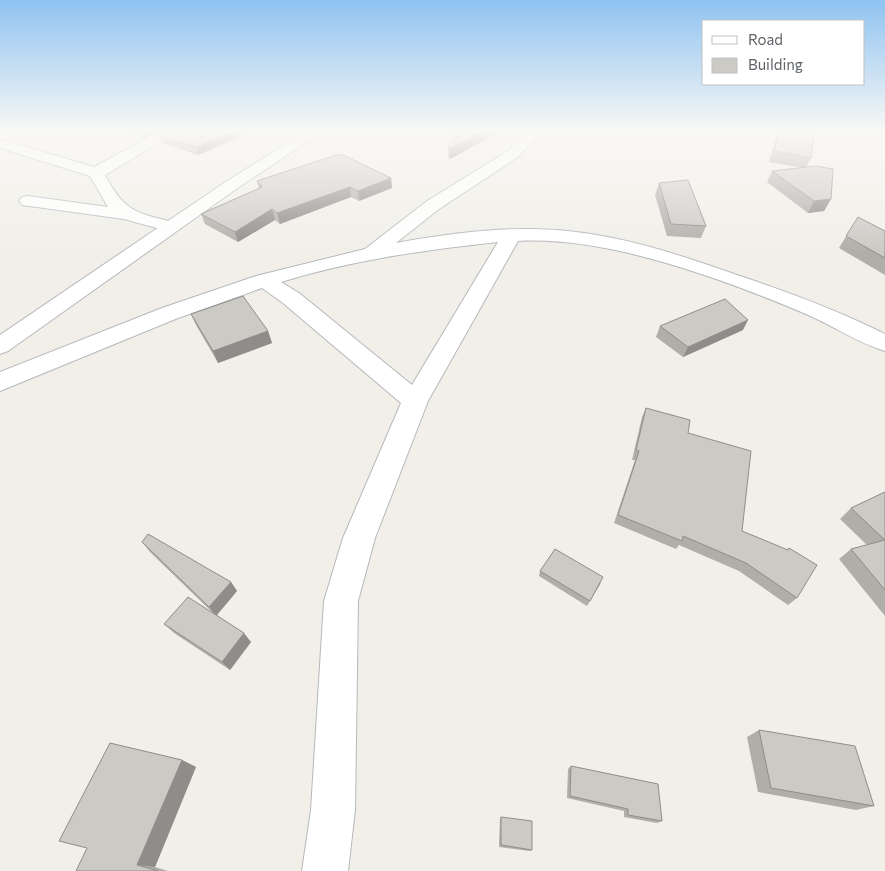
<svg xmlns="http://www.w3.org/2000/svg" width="885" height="871" viewBox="0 0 885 871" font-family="Commissioner,sans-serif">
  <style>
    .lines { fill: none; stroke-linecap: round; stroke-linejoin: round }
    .minor-casing { stroke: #b5b8bc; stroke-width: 2 }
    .tertiary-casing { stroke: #b5b8bc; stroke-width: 2 }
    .minor { fill: #fff; fill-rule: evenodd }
    .tertiary { fill: #fff; fill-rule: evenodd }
    .wall { fill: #afaea9 }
    .shaded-wall { fill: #8f8d8a }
    .building { fill: #cccac5; stroke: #8f8d8a }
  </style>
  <rect width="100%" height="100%" fill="#f1efe8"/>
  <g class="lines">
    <defs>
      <path id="minor" d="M 163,130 L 180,130 L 105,175 C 125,213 137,213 177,223 L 180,227 L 177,231 L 171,232 L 124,219 L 22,205 L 19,201 L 22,197 L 28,196 L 108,207 L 90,176 L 0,148 L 0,139 L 94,167 Z
        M 528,130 L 543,130 L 518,157 L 439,209 L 396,243 C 439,235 491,228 535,229 C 605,230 672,252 737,275 C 788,292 837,310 885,334 L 885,351 C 858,343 832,325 806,314 C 723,279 608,236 518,241 L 428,401 L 375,538 L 358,601 L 355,810 L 348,871 L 302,871 L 311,810 L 324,601 L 343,538 L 401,403 L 283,303 L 262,288 L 178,318 L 0,391 L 0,372 L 162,308 L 256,276 L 365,249 L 427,201 L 508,151 ZM 498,242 L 412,385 L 299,293 L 281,282 C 352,260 424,250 498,242 Z"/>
      <path id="tertiary" d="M 309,130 L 325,130 L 239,187 L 8,351 L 0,354 L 0,335 L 227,181 Z"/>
    </defs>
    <use href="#minor" class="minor-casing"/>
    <use href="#tertiary" class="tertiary-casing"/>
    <use href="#minor" class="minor"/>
    <use href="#tertiary" class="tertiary"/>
  </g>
  <path class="wall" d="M 120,130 L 159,130 L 145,138 Z
    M 448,130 L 503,130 L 450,159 L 448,157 L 448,147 L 458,136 L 448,133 Z
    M 778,130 L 815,130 L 811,158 L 806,167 L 831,199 L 824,211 L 808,213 L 767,182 L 772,171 L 802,168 L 769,162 Z
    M 248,133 L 198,155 L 162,143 L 159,136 Z
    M 391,178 L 392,188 L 359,201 L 351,197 L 280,224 L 275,220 L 238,242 L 205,224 L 201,214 L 259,189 L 257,181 Z
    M 659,183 L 706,226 L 701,238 L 667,236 L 655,195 Z
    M 858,217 L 885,231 L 885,275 L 839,248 Z
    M 191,314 L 268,331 L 272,343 L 218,363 L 196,325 Z
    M 660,326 L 743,330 L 683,357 L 656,337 Z
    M 646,408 L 688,433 L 742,531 L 787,550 L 789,548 L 797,598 L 788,605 L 739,571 L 679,545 L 676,549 L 614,523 L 635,460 L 632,460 L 642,417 Z
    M 885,492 L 885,616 L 839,559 L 851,549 L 867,545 L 840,519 L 851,508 Z
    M 142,542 L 231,582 L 237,591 L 217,615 L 251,642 L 230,670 L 174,633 L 164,624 L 212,612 L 150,552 Z
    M 540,571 L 601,583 L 587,606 L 539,576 Z
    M 759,730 L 874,806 L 856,810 L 758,792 L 747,737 Z
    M 182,760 L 196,767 L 155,867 L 168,871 L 76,871 Z
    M 571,766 L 662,821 L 657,823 L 624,817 L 624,811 L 567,798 L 568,769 Z
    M 501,817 L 532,850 L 530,851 L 499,847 L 500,819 Z"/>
  <path class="shaded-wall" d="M 143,130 L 159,130 L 145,138 L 142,131 Z
    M 236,130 L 251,130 L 248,133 L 198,155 L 196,147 Z
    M 486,130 L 503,130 L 450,159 L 450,149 Z
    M 391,178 L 392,188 L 359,201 L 358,191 Z
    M 350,187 L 351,197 L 280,224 L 277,213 Z
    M 831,199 L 824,211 L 808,213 L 814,201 Z
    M 272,209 L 275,220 L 238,242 L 235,232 Z
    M 748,320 L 743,330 L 683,357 L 688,347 Z
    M 268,331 L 272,343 L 218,363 L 213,351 Z
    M 231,582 L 237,591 L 216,616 L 209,607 Z
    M 244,633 L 251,642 L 230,670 L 222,662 Z
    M 182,760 L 196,767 L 155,867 L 137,865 Z"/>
  <path class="building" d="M 170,130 L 236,130 L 196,147 L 159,136 Z
    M 463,130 L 486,130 L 450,149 L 448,147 Z
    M 779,130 L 815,130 L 811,158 L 774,151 Z
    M 336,155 L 343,155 L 391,178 L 358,191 L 350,187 L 277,213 L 272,209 L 235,232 L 201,214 L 262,187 L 257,181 Z
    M 816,166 L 833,169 L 831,199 L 814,201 L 772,171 Z
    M 688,180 L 706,226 L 671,224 L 659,183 Z
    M 858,217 L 885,231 L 885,258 L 846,236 Z
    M 243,296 L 268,331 L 213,351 L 191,314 Z
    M 725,299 L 748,320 L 688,347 L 660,326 Z
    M 646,408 L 690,420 L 688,433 L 751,451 L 742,531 L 788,550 L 789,548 L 817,565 L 797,598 L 746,563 L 683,536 L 682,541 L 618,515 L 639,451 L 636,450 Z
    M 885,492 L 885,540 L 851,508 Z
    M 148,534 L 231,582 L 209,607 L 142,542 Z
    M 885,540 L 885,590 L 851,549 Z
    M 555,549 L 603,577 L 590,601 L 540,571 Z
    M 188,597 L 244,633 L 222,662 L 164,624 Z
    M 759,730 L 855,746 L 874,806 L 771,788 Z
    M 110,743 L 182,760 L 137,865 L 158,871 L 76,871 L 87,848 L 59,841 Z
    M 571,766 L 658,784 L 662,821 L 628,815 L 628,809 L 570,796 Z
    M 501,817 L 532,821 L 532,850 L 501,845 Z"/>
  <linearGradient id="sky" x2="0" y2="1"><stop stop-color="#8fc3f1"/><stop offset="0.52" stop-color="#f9f8f5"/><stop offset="1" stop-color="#f9f8f5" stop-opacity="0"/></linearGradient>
  <rect width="885" height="252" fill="url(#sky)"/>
  <rect x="702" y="20" width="162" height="65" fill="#ffffff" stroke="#bfc1c3"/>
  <rect x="712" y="36" width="25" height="8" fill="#ffffff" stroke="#bfc1c3"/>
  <text x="748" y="45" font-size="15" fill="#5f6368">Road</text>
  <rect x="712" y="58" width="25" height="15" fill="#cccac5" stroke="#bfc1c3"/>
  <text x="748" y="70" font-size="15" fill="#5f6368">Building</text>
</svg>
